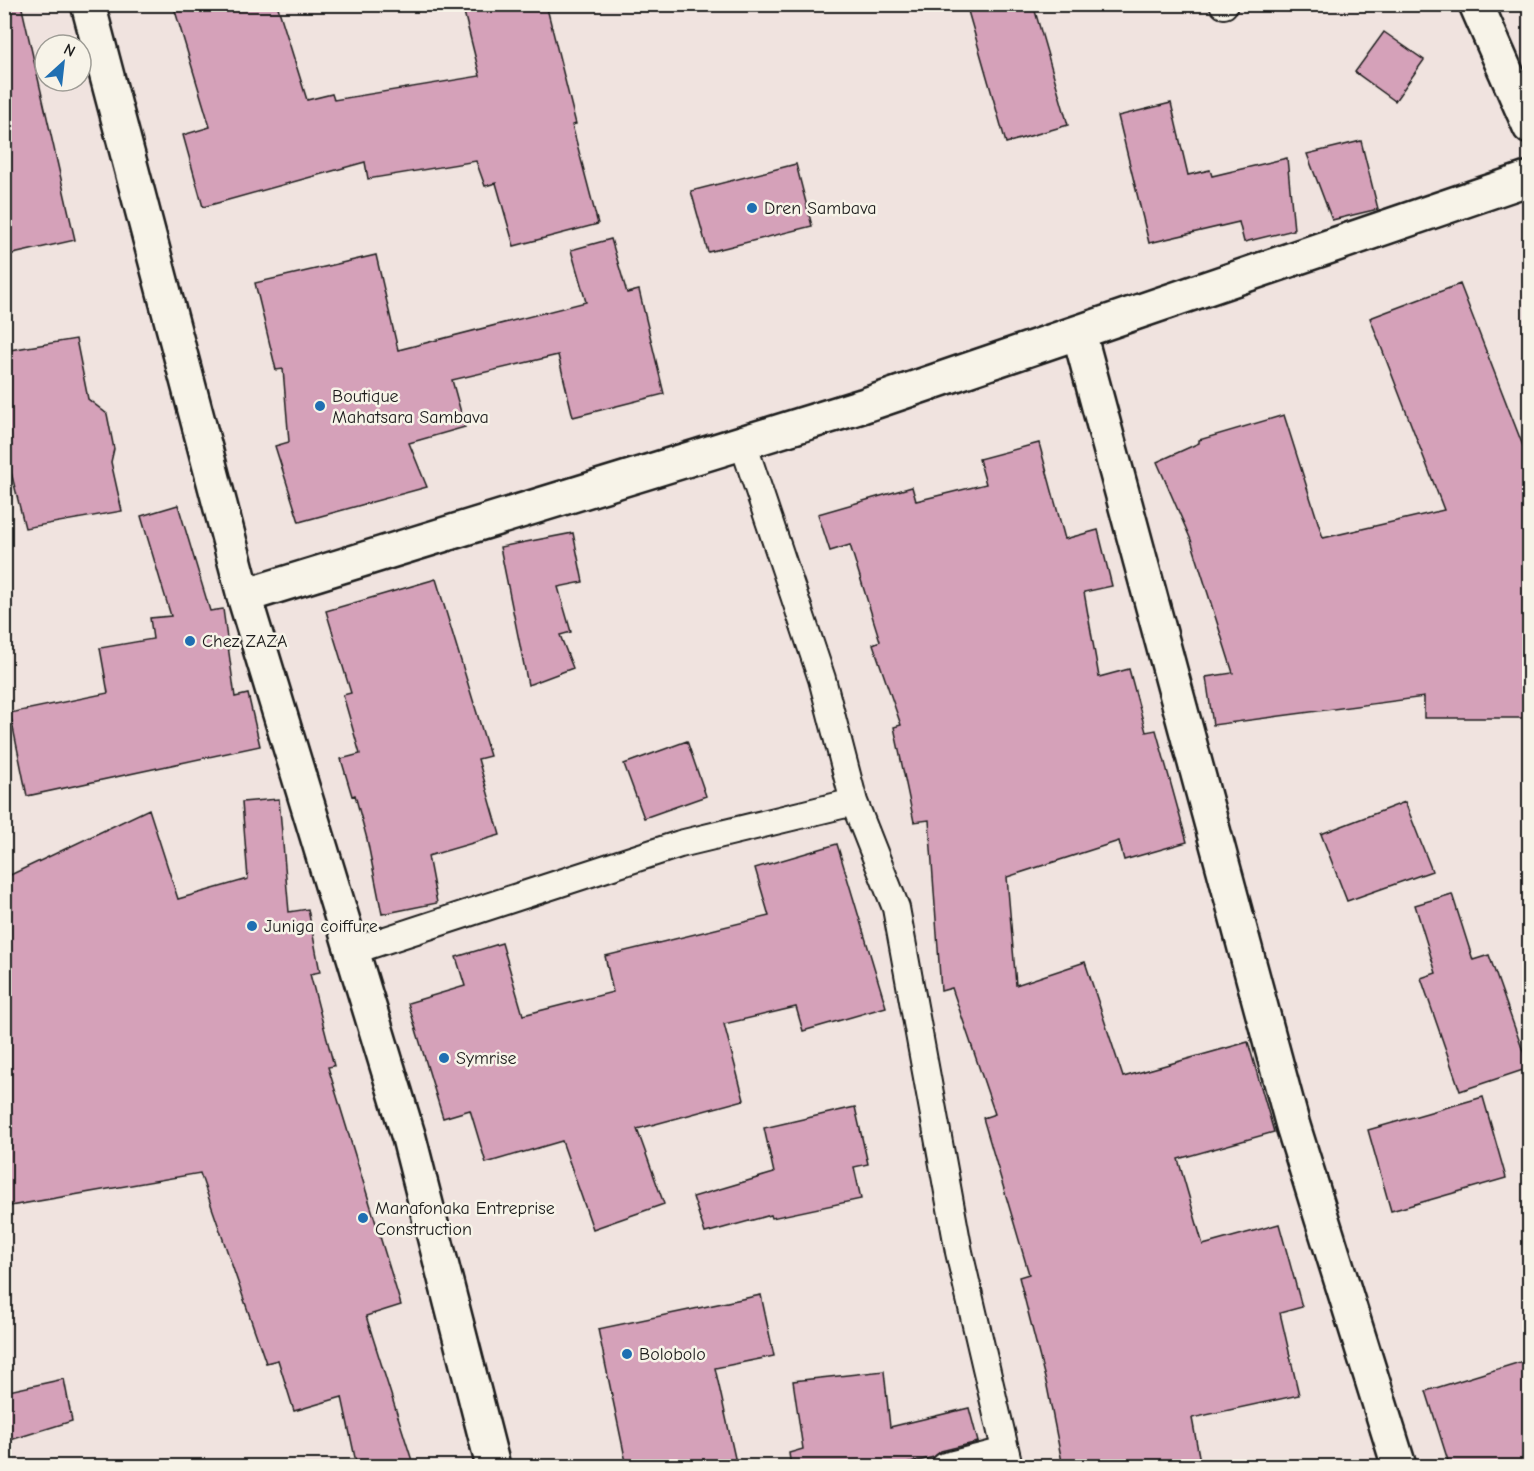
<svg xmlns="http://www.w3.org/2000/svg" width="1534" height="1471" viewBox="0 0 1534 1471" font-family="'Comic Neue',sans-serif">
  <style>
    .building { fill: #d5a1b9; stroke: #1c1c1c; stroke-width: 1.5 }
    .lines { fill: none; stroke-linecap: round; stroke-linejoin: round }
    .lane-casing { stroke: #1c1c1c; stroke-width: 30 }
    .street-casing { stroke: #1c1c1c; stroke-width: 38 }
    .secondary-casing { stroke: #1c1c1c; stroke-width: 38 }
    .lane { stroke: #f7f3e8; stroke-width: 26 }
    .street { stroke: #f7f3e8; stroke-width: 33 }
    .secondary { stroke: #f7f3e8; stroke-width: 33 }
    .poi-dot { fill: #1f6fb2; stroke: #f7f3e8; stroke-width: 2 }
    .labels { text-anchor: middle; dominant-baseline: central; stroke-width: 5; stroke-linejoin: round; paint-order: stroke }
    .poi-label { font-size: 18px; fill: #1c1c1c; stroke: #f7f3e8; text-anchor: start }
  </style>
  <rect width="100%" height="100%" fill="#f0e3df"/>
  <filter id="ink" filterUnits="userSpaceOnUse"><feTurbulence type="fractalNoise" baseFrequency=".0167" numOctaves="2"/><feDisplacementMap in="SourceGraphic" scale="12" xChannelSelector="R" yChannelSelector="G"/><feConvolveMatrix kernelMatrix="1 2 1 2 8 2 1 2 1" color-interpolation-filters="sRGB"/></filter>
  <g filter="url(#ink)">
    <path class="building" d="M 4,4 L 21,4 L 75,240 L 4,256 Z
      M 173,4 L 277,4 L 307,100 L 332,94 L 334,100 L 480,76 L 462,4 L 546,4 L 576,124 L 572,125 L 598,224 L 514,246 L 496,183 L 485,186 L 476,161 L 368,179 L 365,162 L 203,207 L 183,135 L 210,127 Z
      M 966,4 L 1033,4 L 1068,125 L 1006,143 Z
      M 1384,32 L 1424,60 L 1395,101 L 1355,72 Z
      M 1171,103 L 1188,175 L 1210,170 L 1212,176 L 1287,158 L 1294,230 L 1244,242 L 1239,222 L 1149,243 L 1118,116 Z
      M 1361,141 L 1378,209 L 1332,220 L 1307,154 Z
      M 796,164 L 812,226 L 708,252 L 691,191 Z
      M 611,239 L 627,293 L 639,290 L 664,394 L 573,417 L 558,355 L 452,380 L 465,427 L 409,443 L 427,487 L 299,522 L 275,446 L 289,442 L 283,369 L 276,370 L 255,283 L 376,255 L 398,350 L 586,302 L 571,250 Z
      M 1460,284 L 1530,464 L 1530,718 L 1424,718 L 1424,697 L 1213,725 L 1206,677 L 1233,673 L 1191,540 L 1157,462 L 1199,443 L 1199,440 L 1284,415 L 1323,538 L 1444,510 L 1370,318 Z
      M 76,339 L 88,399 L 107,414 L 114,449 L 111,462 L 122,511 L 25,528 L 4,444 L 4,351 Z
      M 1039,443 L 1065,539 L 1098,530 L 1112,586 L 1084,592 L 1099,677 L 1129,669 L 1146,732 L 1156,730 L 1187,842 L 1124,860 L 1119,841 L 1007,877 L 1016,985 L 1085,962 L 1123,1077 L 1248,1042 L 1274,1132 L 1178,1159 L 1203,1245 L 1279,1224 L 1302,1307 L 1280,1313 L 1299,1395 L 1192,1418 L 1201,1467 L 1063,1467 L 1047,1386 L 1019,1277 L 1029,1274 L 983,1118 L 995,1114 L 952,988 L 941,991 L 929,820 L 914,822 L 894,727 L 901,725 L 873,644 L 880,641 L 850,545 L 830,551 L 818,514 L 912,487 L 916,501 L 986,484 L 979,459 Z
      M 178,505 L 210,611 L 223,609 L 235,697 L 248,694 L 260,746 L 27,796 L 10,713 L 108,693 L 100,648 L 153,639 L 150,618 L 171,616 L 141,516 Z
      M 573,533 L 583,582 L 558,587 L 571,632 L 560,635 L 573,668 L 528,685 L 500,547 Z
      M 436,579 L 490,756 L 478,759 L 500,835 L 428,856 L 437,903 L 382,914 L 367,839 L 355,795 L 352,796 L 341,759 L 360,754 L 343,695 L 351,693 L 326,611 Z
      M 687,741 L 706,796 L 644,818 L 624,764 Z
      M 279,799 L 289,912 L 308,909 L 320,972 L 310,974 L 334,1066 L 328,1067 L 401,1305 L 366,1316 L 414,1467 L 357,1467 L 342,1397 L 294,1411 L 278,1360 L 266,1363 L 200,1173 L 4,1207 L 4,878 L 149,809 L 178,899 L 248,879 L 242,802 Z
      M 1405,802 L 1432,871 L 1347,901 L 1321,834 Z
      M 837,844 L 886,1007 L 803,1031 L 796,1007 L 724,1024 L 744,1100 L 637,1129 L 664,1204 L 593,1229 L 562,1141 L 486,1163 L 470,1110 L 443,1118 L 408,1003 L 465,986 L 456,957 L 502,943 L 523,1015 L 613,992 L 605,956 L 769,916 L 755,868 Z
      M 1452,894 L 1473,960 L 1489,955 L 1529,1068 L 1460,1091 L 1421,978 L 1436,973 L 1415,905 Z
      M 1483,1097 L 1506,1178 L 1391,1211 L 1368,1130 Z
      M 855,1107 L 868,1164 L 854,1167 L 861,1199 L 772,1218 L 771,1215 L 705,1233 L 693,1197 L 774,1173 L 764,1128 Z
      M 761,1295 L 774,1356 L 715,1368 L 737,1467 L 627,1467 L 598,1329 Z
      M 1530,1359 L 1530,1467 L 1450,1467 L 1426,1391 Z
      M 884,1371 L 890,1427 L 969,1408 L 978,1442 L 941,1451 L 934,1457 L 894,1467 L 791,1467 L 789,1453 L 803,1449 L 793,1381 Z
      M 64,1379 L 72,1421 L 4,1442 L 4,1392 Z"/>
    <g class="lines">
      <defs>
        <path id="lane" d="M 1223,4 L 1224,5
          M 743,443 L 822,679 L 854,802 L 896,908 L 959,1252 L 1009,1466
          M 352,951 L 680,844 L 854,802
          M 945,1466 L 1005,1451"/>
        <path id="street" d="M 1476,4 L 1530,127
          M 1079,333 L 1293,1126 L 1399,1466
          M 244,596 L 862,406 L 1530,178"/>
        <path id="secondary" d="M 88,4 L 244,596 L 409,1138 L 493,1466"/>
      </defs>
      <use href="#lane" class="lane-casing"/>
      <use href="#street" class="street-casing"/>
      <use href="#secondary" class="secondary-casing"/>
      <use href="#lane" class="lane"/>
      <use href="#street" class="street"/>
      <use href="#secondary" class="secondary"/>
    </g>
  </g>
  <g class="poi-dot">
    <circle cx="752" cy="208" r="6"/>
    <circle cx="320" cy="406" r="6"/>
    <circle cx="190" cy="641" r="6"/>
    <circle cx="252" cy="926" r="6"/>
    <circle cx="444" cy="1058" r="6"/>
    <circle cx="363" cy="1218" r="6"/>
    <circle cx="627" cy="1354" r="6"/>
  </g>
  <g class="labels">
    <g class="poi-label">
      <text x="764" y="208">Dren Sambava</text>
      <text x="332" y="396">Boutique<tspan x="332" dy="21">Mahatsara Sambava</tspan></text>
      <text x="202" y="641">Chez ZAZA</text>
      <text x="264" y="926">Juniga coiffure</text>
      <text x="456" y="1058">Symrise</text>
      <text x="375" y="1208">Manafonaka Entreprise<tspan x="375" dy="21">Construction</tspan></text>
      <text x="639" y="1354">Bolobolo</text>
    </g>
  </g>
  <rect width="1534" height="1471" fill="none" stroke="#f7f3e8" stroke-width="24"/>
  <rect x="12" y="12" width="1510" height="1447" fill="none" stroke="#1c1c1c" stroke-width="2" filter="url(#ink)"/>
  <g transform="translate(63 63) rotate(27)"><circle r="28" fill="#f7f3e8" stroke="#9f9d96" stroke-width="1.5"/>
  <path d="M0-4.5L10 22L0 15L-10 22Z" fill="#1f6fb2"/>
  <text y="-9" font-size="16" font-weight="bold" text-anchor="middle" fill="#1c1c1c">N</text>
  </g>
</svg>
